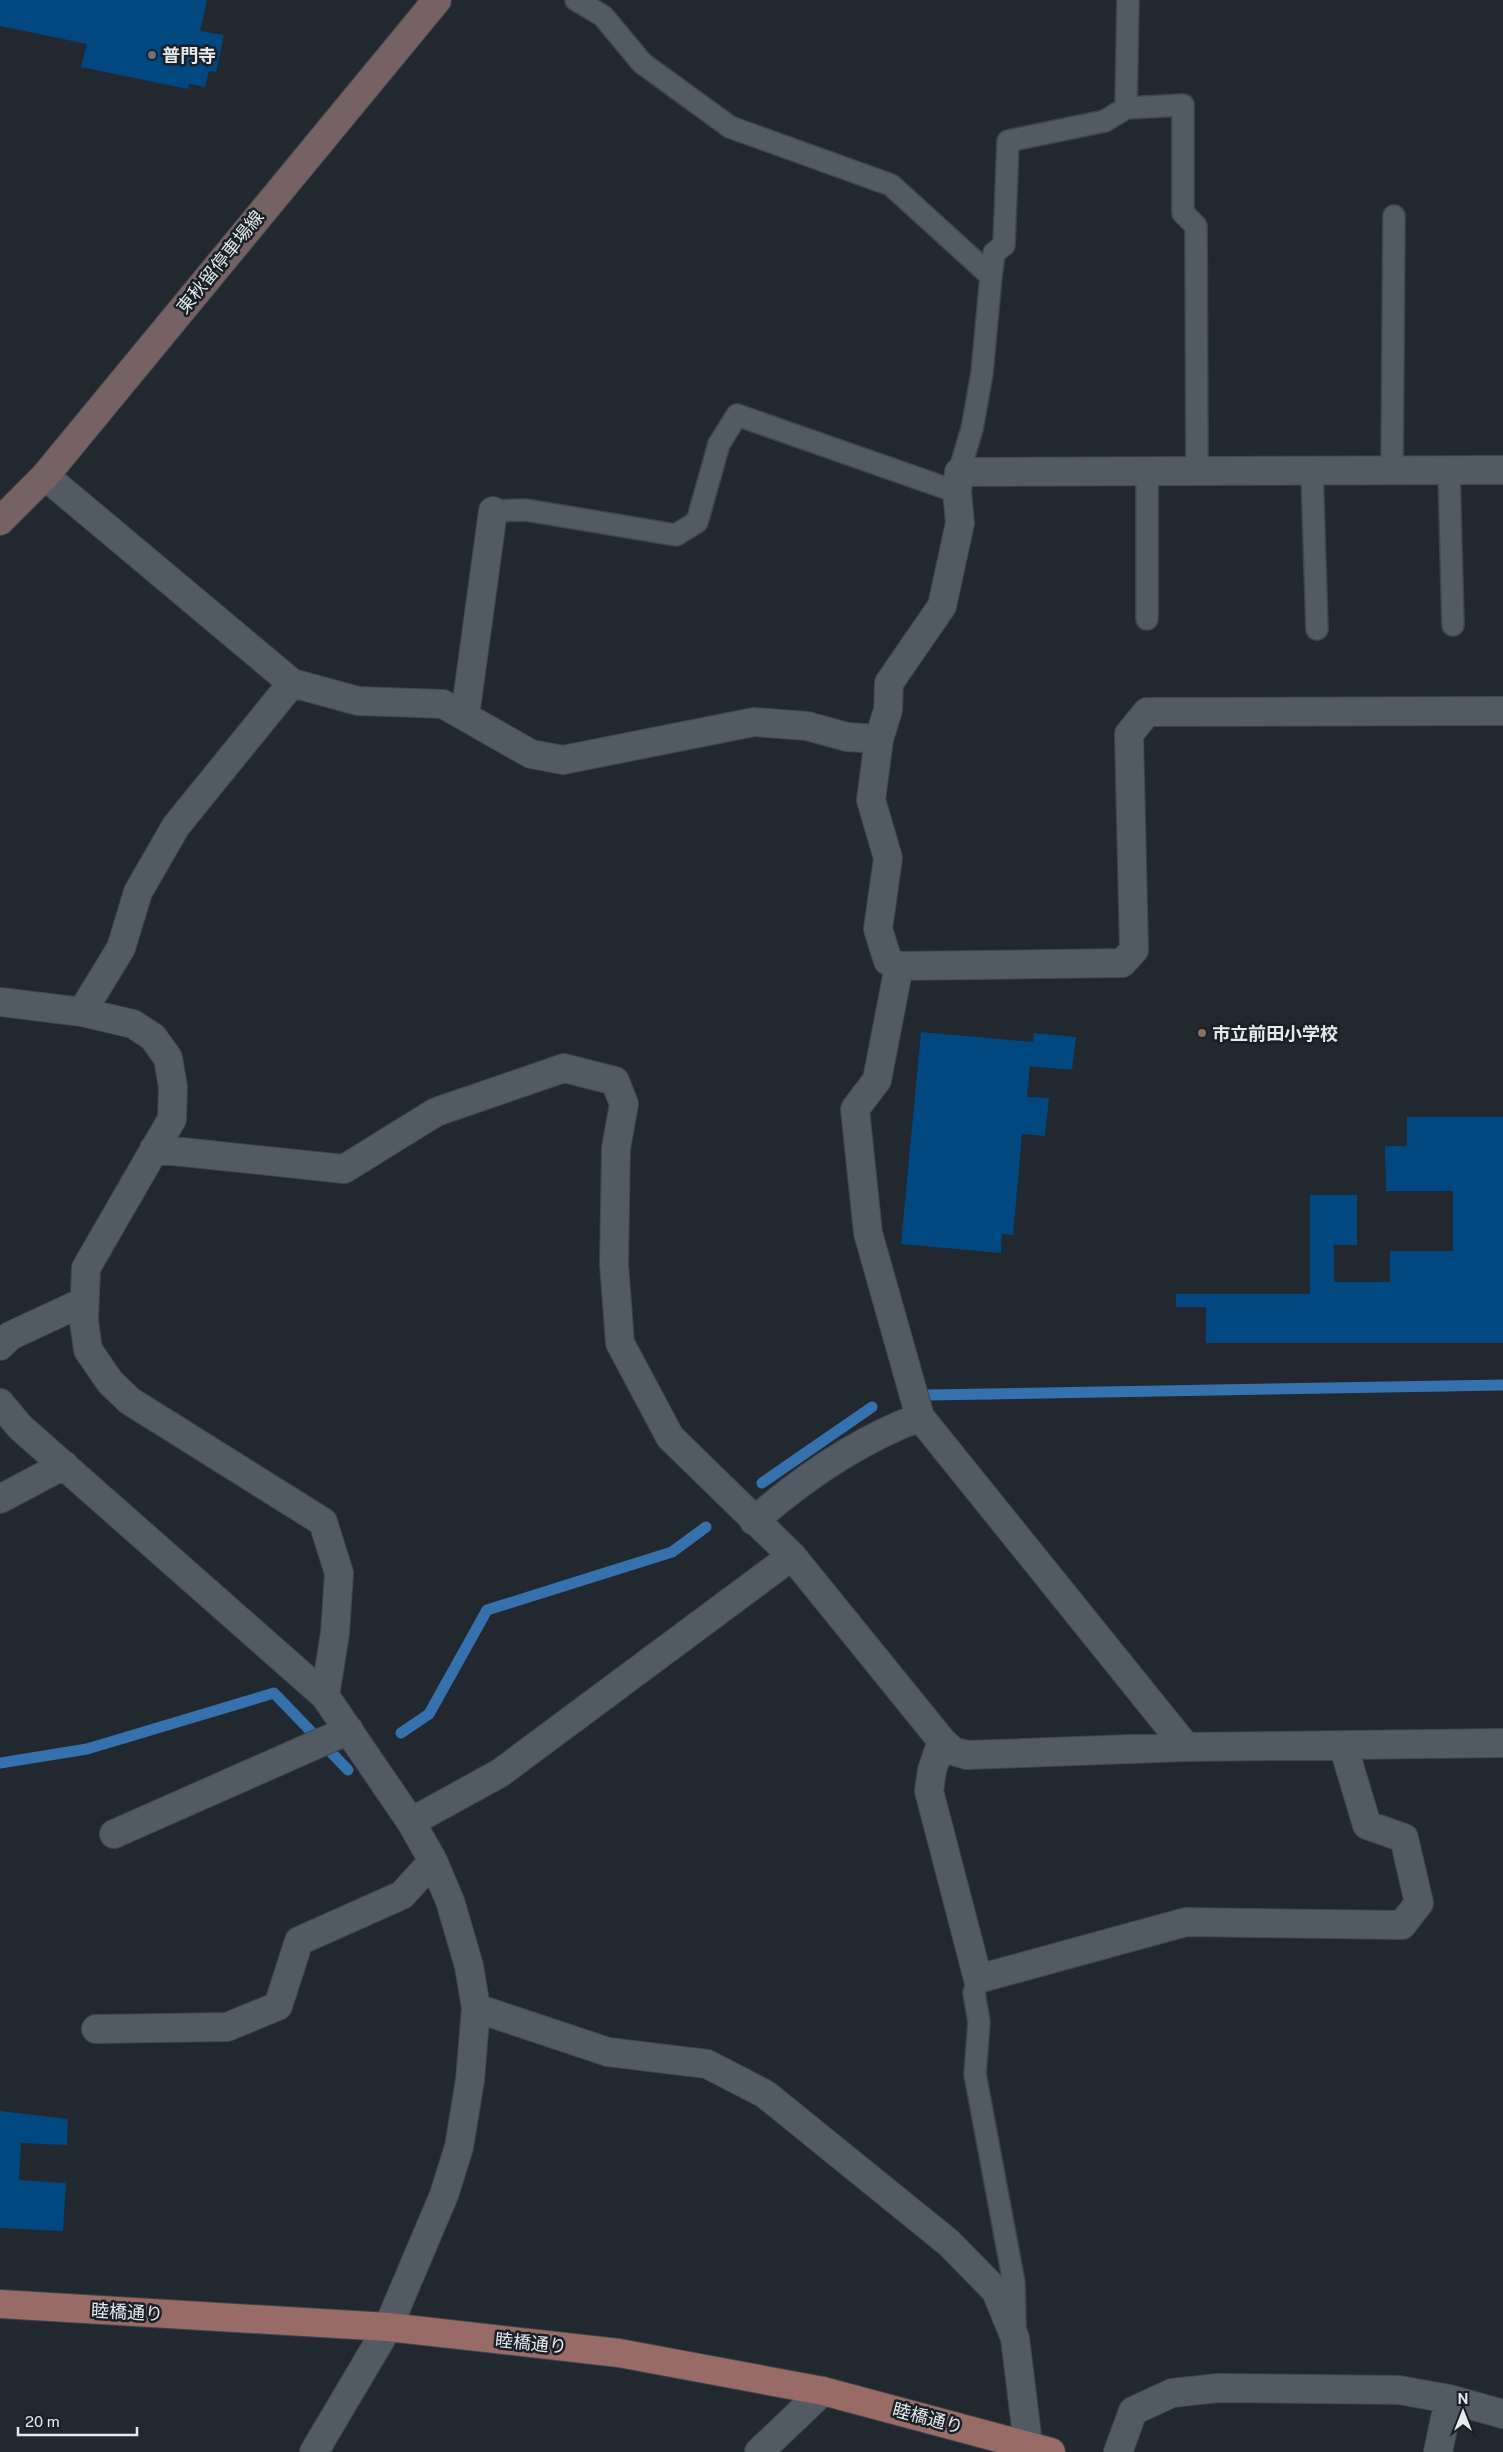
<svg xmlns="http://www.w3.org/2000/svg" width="1503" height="2452" viewBox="0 0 1503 2452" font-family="'Public Sans','Noto Sans JP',sans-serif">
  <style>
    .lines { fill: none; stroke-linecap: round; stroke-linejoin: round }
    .stream { stroke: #3572ad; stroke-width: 11 }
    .building { fill: #00487f }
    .service-casing { stroke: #40454c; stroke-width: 24 }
    .minor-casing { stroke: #40454c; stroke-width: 30 }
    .secondary-casing { stroke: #40454c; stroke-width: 30 }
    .primary-casing { stroke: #40454c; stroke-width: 30 }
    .service { stroke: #525a63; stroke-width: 21 }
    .minor { stroke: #525a63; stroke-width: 28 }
    .secondary { stroke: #766264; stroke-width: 28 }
    .primary { stroke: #996b66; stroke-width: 28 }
    .worship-dot { fill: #6b7280; stroke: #181f26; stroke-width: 2 }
    .education-dot { fill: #8d6e63; stroke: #181f26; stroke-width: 2 }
    .labels { text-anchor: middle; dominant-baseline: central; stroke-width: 5; stroke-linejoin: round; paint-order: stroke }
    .poi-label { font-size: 18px; font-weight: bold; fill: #e6eaef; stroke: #181f26; text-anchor: start }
    .street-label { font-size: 18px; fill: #e6eaef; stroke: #181f26 }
  </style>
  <rect width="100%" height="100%" fill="#212830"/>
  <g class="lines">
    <path class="stream" d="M 928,1395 L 1503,1385
      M 762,1483 L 872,1407
      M 401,1733 L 429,1714 L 487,1610 L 672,1552 L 706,1527
      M 0,1763 L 87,1749 L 274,1693 L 348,1770"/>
  </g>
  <path class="building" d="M 0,0 L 207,0 L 200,31 L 224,35 L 216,72 L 209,71 L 205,87 L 189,84 L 188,89 L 81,67 L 87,44 L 0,26 Z
    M 921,1032 L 1033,1042 L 1034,1033 L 1076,1037 L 1072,1070 L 1030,1066 L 1027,1097 L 1049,1098 L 1045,1136 L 1022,1134 L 1013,1235 L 1002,1234 L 1001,1253 L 901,1244 Z
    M 1407,1117 L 1503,1117 L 1503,1343 L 1206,1343 L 1206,1307 L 1176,1307 L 1176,1294 L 1310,1294 L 1310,1195 L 1357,1195 L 1357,1245 L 1334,1245 L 1334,1282 L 1390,1282 L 1390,1251 L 1453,1251 L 1453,1191 L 1386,1191 L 1385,1146 L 1407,1146 Z
    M 0,2111 L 68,2119 L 67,2145 L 21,2143 L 19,2180 L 66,2183 L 63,2231 L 0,2228 Z"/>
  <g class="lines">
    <defs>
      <path id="service" d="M 576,0 L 603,16 L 642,63 L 730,127 L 891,185 L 991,276 L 982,373 L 972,429 L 959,472
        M 1126,108 L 1183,105 L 1183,213 L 1196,226 L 1197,471
        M 991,276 L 994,253 L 1004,245 L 1008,141 L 1105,121 L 1126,108 L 1128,0
        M 1312,471 L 1317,629
        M 1392,471 L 1394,216
        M 1449,471 L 1453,625
        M 1147,472 L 1147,619
        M 493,511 L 526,510 L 676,535 L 697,522 L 719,444 L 737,415 L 957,492
        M 978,1979 L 974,1993 L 979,2022 L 975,2074 L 1014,2283 L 1015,2327"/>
      <path id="minor" d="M 45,476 L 292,683 L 358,701 L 443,704 L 531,754 L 563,760 L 754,722 L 807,726 L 847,737 L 879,739
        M 465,716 L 493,511
        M 899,966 L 1122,963 L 1134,950 L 1129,734 L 1147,712 L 1503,711
        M 0,1002 L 82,1012 L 133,1024 L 153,1037 L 168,1058 L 173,1087 L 172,1119 L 86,1268 L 84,1321 L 88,1350 L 110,1382 L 130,1401 L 323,1522 L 339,1573 L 335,1633 L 325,1696
        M 82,1012 L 121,948 L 138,892 L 176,826 L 292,683
        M 154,1149 L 344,1169 L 436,1112 L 564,1068 L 615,1081 L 624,1104 L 616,1148 L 614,1264 L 620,1343 L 670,1437 L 792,1556 L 942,1741 L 953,1751 L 967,1755 L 1186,1747 L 1503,1743
        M 0,1346 L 10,1336 L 83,1302
        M 0,1403 L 20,1427 L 325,1696 L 411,1822 L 433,1861 L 450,1901 L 469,1966 L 476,2008 L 470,2080 L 459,2147 L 444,2195 L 388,2327 L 314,2452
        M 0,1499 L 64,1465
        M 754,1521 C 803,1478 859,1440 920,1417
        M 942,1741 L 932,1770 L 929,1791 L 978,1979 L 1186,1922 L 1402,1925 L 1419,1903 L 1404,1838 L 1367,1825 L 1343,1745
        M 1186,1747 L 920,1417 L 868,1233 L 855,1109 L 877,1080 L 899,966 L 888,961 L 878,929 L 888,858 L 871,800 L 879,739 L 888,710 L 889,683 L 942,606 L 960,523 L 957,492 L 959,472 L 1503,470
        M 411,1822 L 500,1773 L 792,1556
        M 114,1834 L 349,1730
        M 476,2008 L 608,2052 L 707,2064 L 765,2094 L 949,2243 L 996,2291 L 1015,2338 L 1028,2444
        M 96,2029 L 227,2027 L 278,2006 L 299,1941 L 402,1895 L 433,1861
        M 759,2452 L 823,2391
        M 1118,2452 L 1133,2411 L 1172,2393 L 1218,2388 L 1399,2390 L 1449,2399 L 1503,2414
        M 1438,2452 L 1449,2399"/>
      <path id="secondary" d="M 0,521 L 45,476 L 437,0"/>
      <path id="primary" d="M 0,2304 L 388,2327 L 619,2353 L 823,2391 L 1051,2452"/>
    </defs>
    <use href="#service" class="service-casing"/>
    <use href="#minor" class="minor-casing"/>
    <use href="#secondary" class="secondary-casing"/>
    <use href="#primary" class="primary-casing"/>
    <use href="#service" class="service"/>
    <use href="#minor" class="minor"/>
    <use href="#secondary" class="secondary"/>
    <use href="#primary" class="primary"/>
  </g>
  <circle class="worship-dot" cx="152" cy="55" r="5"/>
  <circle class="education-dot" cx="1202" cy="1033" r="5"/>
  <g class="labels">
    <g class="poi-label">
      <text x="162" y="55">普門寺</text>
      <text x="1212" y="1033">市立前田小学校</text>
    </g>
    <g class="street-label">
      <text transform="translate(220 262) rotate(-51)">東秋留停車場線</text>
      <text transform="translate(127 2312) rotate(3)">睦橋通り</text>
      <text transform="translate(531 2343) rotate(6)">睦橋通り</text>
      <text transform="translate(928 2418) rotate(15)">睦橋通り</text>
    </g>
  </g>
  <g transform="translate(1463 2412)" stroke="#181f26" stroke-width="4" paint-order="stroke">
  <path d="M0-4L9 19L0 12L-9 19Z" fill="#e6eaef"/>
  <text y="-8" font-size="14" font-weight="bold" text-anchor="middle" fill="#e6eaef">N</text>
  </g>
  <path d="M18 2427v8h119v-8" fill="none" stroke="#e6eaef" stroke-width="2.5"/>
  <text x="25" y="2427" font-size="15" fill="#e6eaef" stroke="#181f26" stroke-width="4" paint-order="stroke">20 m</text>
</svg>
